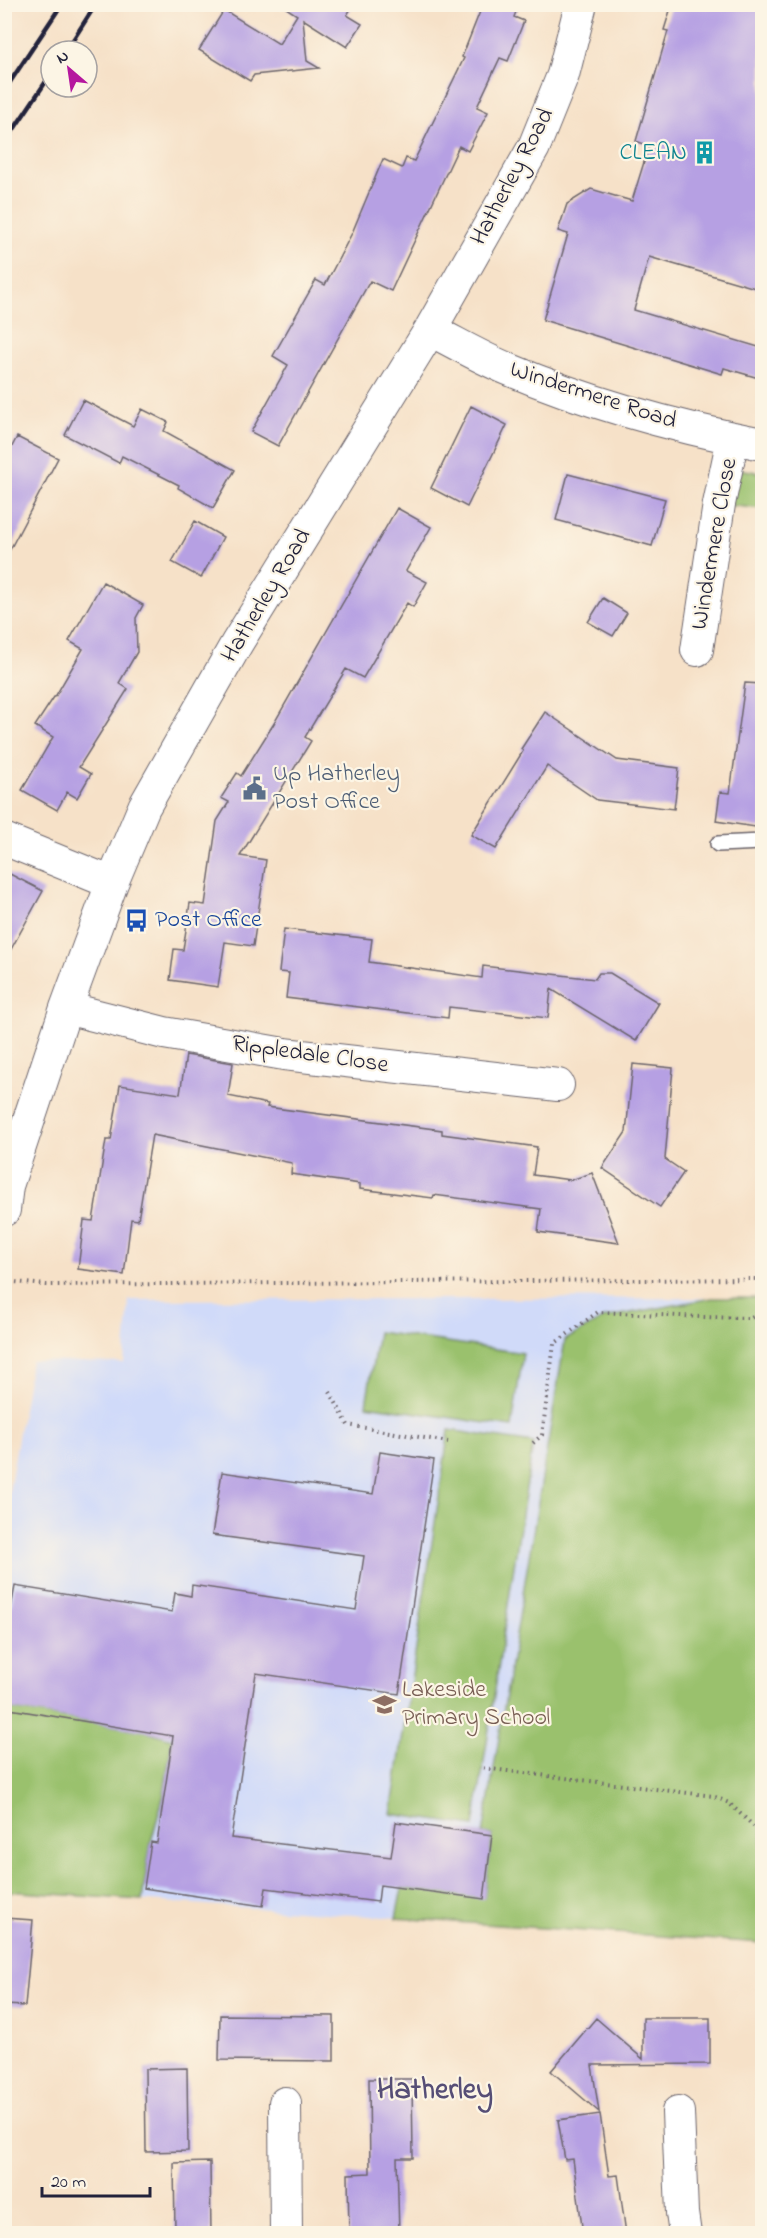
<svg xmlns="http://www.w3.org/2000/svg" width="767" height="2238" viewBox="0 0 767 2238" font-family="'Indie Flower',sans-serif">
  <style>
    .built { fill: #d0daf9 }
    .green { fill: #9ac16d; stroke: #5e7254; stroke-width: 1.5 }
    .building { fill: #b6a0e3 }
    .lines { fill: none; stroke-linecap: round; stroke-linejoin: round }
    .service-casing { stroke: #6c656c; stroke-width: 18 }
    .minor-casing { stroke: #6c656c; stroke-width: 34 }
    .path { stroke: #6c656c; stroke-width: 4; stroke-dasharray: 1.5 4.5; stroke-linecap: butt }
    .service { stroke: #fff; stroke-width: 15 }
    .minor { stroke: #fff; stroke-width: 32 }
    .rail { stroke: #22223b; stroke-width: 4.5 }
    .labels { text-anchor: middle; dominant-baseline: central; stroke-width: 4.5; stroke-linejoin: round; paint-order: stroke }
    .culture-label { font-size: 24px; fill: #0d838f; stroke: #fcf5e5; text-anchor: end }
    .street-label { font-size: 24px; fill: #22223b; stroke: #fcf5e5 }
    .service-label { font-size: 24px; fill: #4e5e75; stroke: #fcf5e5; text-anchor: start }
    .transit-label { font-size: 24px; fill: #164399; stroke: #fcf5e5; text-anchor: start }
    .education-label { font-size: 24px; fill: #785e54; stroke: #fcf5e5; text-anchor: start }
    .district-label { font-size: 30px; font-weight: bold; fill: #564e76; stroke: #fcf5e5 }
  </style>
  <rect width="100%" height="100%" fill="#fcf5e5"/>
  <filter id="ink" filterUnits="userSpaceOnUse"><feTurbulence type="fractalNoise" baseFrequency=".0167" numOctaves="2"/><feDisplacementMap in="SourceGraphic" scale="12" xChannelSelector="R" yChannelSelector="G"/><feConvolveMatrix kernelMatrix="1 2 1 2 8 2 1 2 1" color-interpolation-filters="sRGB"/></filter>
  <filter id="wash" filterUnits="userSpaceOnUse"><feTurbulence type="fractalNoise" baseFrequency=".008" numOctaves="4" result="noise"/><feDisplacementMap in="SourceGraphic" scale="24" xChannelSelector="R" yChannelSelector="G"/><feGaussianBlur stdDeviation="1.35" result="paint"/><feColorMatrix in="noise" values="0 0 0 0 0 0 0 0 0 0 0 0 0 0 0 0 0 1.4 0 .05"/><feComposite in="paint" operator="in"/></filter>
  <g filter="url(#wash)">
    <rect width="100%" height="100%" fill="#f6e1c8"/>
    <path class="built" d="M 762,1298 L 762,1943 L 5,1891 L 5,1516 L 31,1361 L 124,1363 L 129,1300 Z"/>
    <path class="green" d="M 727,467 L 762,473 L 762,509 L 719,504 Z
      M 712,1298 L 762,1298 L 762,1943 L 396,1918 L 402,1888 L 484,1898 L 492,1835 L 483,1834 L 565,1340 L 604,1318 Z
      M 378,1332 L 523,1353 L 512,1427 L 366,1405 Z
      M 449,1430 L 533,1443 L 474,1826 L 391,1814 Z
      M 5,1708 L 150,1732 L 172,1739 L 164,1794 L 151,1842 L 142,1900 L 5,1891 Z"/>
    <g id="blocks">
      <path class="building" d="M 280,4 L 354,4 L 347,15 L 362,24 L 347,47 L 303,19 L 307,61 L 319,68 L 254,75 L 250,81 L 199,50 L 224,10 L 279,44 L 297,15 Z
        M 483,4 L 519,4 L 514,17 L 524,21 L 508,61 L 500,58 L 477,107 L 488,112 L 468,151 L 459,146 L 391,291 L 370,281 L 278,446 L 251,432 L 288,365 L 273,356 L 316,280 L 325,285 L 352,233 L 383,159 L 402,168 L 406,158 L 414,161 L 464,58 L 462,57 Z
        M 672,4 L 762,4 L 762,290 L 649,257 L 634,310 L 762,348 L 762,379 L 724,368 L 722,374 L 543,320 L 568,234 L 558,231 L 567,204 L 591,189 L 632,201 L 649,146 L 636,141 L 668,31 L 664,30 Z
        M 83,400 L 133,426 L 142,409 L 168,422 L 164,431 L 235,470 L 213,508 L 178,488 L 179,485 L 122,456 L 119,463 L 65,435 Z
        M 471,406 L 507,425 L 467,507 L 431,488 Z
        M 17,437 L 58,458 L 4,561 L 4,462 Z
        M 568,474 L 665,499 L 652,546 L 556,520 Z
        M 397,508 L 431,527 L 406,571 L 427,582 L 413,607 L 407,603 L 363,678 L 346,669 L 305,737 L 311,741 L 240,856 L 266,860 L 253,946 L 225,942 L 218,987 L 170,980 L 174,949 L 183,950 L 190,903 L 205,905 L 217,821 L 229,802 L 221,798 L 237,773 L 241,776 L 273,725 Z
        M 195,521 L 223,537 L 201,578 L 172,562 Z
        M 103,582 L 143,605 L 136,618 L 137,652 L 119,683 L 128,689 L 79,767 L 91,774 L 77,798 L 67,792 L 57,810 L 22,790 L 53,737 L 35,726 L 54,697 L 55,697 L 83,649 L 69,641 Z
        M 603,598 L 627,613 L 613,636 L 588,622 Z
        M 745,683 L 762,684 L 762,828 L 716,821 L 720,792 L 730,793 Z
        M 545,712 L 617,760 L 679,768 L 674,809 L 597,800 L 547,766 L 496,849 L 471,835 L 523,751 L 521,749 Z
        M 4,871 L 43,891 L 4,962 Z
        M 284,929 L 372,939 L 369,962 L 482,978 L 483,966 L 595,979 L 599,973 L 610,973 L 659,1003 L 636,1041 L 551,989 L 548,1018 L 449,1007 L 448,1018 L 286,998 L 289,973 L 279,972 Z
        M 186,1055 L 233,1063 L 228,1096 L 268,1104 L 267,1107 L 442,1130 L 442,1134 L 537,1147 L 533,1175 L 571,1180 L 592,1173 L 619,1243 L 538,1232 L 541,1209 L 434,1195 L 433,1198 L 360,1189 L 360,1184 L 291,1174 L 292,1163 L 152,1135 L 138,1220 L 131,1219 L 124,1275 L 78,1269 L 84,1220 L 93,1221 L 106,1140 L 111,1140 L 120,1085 L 180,1094 Z
        M 633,1064 L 673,1068 L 665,1159 L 684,1172 L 660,1207 L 602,1168 L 626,1132 Z
        M 380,1452 L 434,1460 L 399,1694 L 256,1673 L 231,1838 L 391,1857 L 396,1822 L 492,1835 L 484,1899 L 380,1885 L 378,1902 L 266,1888 L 263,1906 L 144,1888 L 151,1842 L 157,1843 L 173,1736 L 4,1708 L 4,1646 L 15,1586 L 172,1612 L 175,1593 L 191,1596 L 192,1585 L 356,1610 L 364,1556 L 212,1535 L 222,1472 L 373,1494 Z
        M 4,1918 L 33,1920 L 25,2006 L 4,2005 Z
        M 220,2015 L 334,2016 L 334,2061 L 219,2060 Z
        M 596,2018 L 643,2059 L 643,2018 L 710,2018 L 710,2064 L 592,2065 L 599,2112 L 551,2071 Z
        M 187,2068 L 188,2151 L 146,2152 L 145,2069 Z
        M 369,2079 L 412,2079 L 413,2158 L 397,2158 L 399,2234 L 349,2234 L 348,2174 L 370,2173 Z
        M 600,2114 L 609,2176 L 618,2175 L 626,2234 L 583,2234 L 573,2159 L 565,2160 L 558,2120 Z
        M 210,2162 L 211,2234 L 175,2234 L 174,2163 Z"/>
    </g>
  </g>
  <g filter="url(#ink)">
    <use href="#blocks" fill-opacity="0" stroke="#6c656c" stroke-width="1.5"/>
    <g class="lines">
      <defs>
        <path id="service" d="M 718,844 L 762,842"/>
        <path id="minor" d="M 430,330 C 456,343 481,358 508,369 C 588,403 676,427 762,444
          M 697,650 L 719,504 L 733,438
          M 4,839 L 112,883
          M 66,1008 L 164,1033 L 284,1054 L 558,1085
          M 4,1210 L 7,1186 L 66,1008 L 112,883 L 144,807 L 237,643 L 430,330 L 534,147 L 563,75 L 581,4
          M 285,2103 L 286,2234
          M 678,2112 L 682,2213 L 685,2234"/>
      </defs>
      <use href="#service" class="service-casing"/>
      <use href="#minor" class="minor-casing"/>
      <path class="path" d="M 4,1281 L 46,1285 L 762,1279
        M 330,1392 L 348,1425 L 448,1442
        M 533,1443 L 542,1435 L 554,1344 L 598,1312 L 701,1317 L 751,1318 L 762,1312
        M 483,1768 L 713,1796 L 729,1803 L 762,1834"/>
      <use href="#service" class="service"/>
      <use href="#minor" class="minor"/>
      <path class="rail" d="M 66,51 L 96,4
        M 4,91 L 62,4
        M 4,144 L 51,74"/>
    </g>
  </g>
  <defs>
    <symbol id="building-bare" viewBox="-9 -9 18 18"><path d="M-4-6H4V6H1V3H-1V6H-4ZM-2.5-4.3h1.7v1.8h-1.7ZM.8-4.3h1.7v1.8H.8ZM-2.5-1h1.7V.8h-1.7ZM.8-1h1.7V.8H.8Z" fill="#0f9aa8" stroke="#fcf5e5" stroke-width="2.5" paint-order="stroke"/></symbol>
    <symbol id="civic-bare" viewBox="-9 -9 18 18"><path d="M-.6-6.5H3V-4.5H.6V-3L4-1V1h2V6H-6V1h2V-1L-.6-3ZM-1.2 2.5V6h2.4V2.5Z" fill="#5c6f8a" stroke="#fcf5e5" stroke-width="2.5" paint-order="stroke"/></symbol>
    <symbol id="bus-bare" viewBox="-9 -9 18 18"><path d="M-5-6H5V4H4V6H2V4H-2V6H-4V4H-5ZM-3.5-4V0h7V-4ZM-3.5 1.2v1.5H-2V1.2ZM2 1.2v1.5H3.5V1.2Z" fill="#1a4fb4" stroke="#fcf5e5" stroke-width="2.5" paint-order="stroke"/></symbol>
    <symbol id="school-bare" viewBox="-9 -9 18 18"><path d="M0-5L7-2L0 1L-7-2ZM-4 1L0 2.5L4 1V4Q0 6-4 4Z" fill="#8d6e63" stroke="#fcf5e5" stroke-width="2.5" paint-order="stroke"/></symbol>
  </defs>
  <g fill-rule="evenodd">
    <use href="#building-bare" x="688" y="136" width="33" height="33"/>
    <use href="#civic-bare" x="238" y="772" width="33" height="33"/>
    <use href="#bus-bare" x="120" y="904" width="33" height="33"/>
    <use href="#school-bare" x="368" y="1688" width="33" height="33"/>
  </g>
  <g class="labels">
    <g class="culture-label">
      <text x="687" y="153">CLEAN</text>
    </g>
    <g class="street-label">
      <text transform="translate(513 177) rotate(-62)">Hatherley Road</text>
      <text transform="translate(593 396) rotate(18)">Windermere Road</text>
      <text transform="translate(715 544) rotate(-80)">Windermere Close</text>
      <text transform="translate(267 596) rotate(-59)">Hatherley Road</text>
      <text transform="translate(310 1055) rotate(8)">Rippledale Close</text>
    </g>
    <g class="service-label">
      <text x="273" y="774">Up Hatherley<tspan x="273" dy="28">Post Office</tspan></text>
    </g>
    <g class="transit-label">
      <text x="155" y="920">Post Office</text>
    </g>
    <g class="education-label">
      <text x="402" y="1690">Lakeside<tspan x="402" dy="28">Primary School</tspan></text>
    </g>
    <g class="district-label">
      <text x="435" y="2091">Hatherley</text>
    </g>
  </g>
  <rect width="767" height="2238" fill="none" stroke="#fcf5e5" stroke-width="24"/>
  <g transform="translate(69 69) rotate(331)"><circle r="28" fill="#fcf5e5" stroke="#a5a1a1" stroke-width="1.5"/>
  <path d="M0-4.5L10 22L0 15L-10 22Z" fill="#b5179e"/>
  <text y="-9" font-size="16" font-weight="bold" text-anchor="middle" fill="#22223b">N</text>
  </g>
  <path d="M42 2187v9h108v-9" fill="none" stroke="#22223b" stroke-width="3"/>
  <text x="51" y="2187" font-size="18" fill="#22223b" stroke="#fcf5e5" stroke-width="4.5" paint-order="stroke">20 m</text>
</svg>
